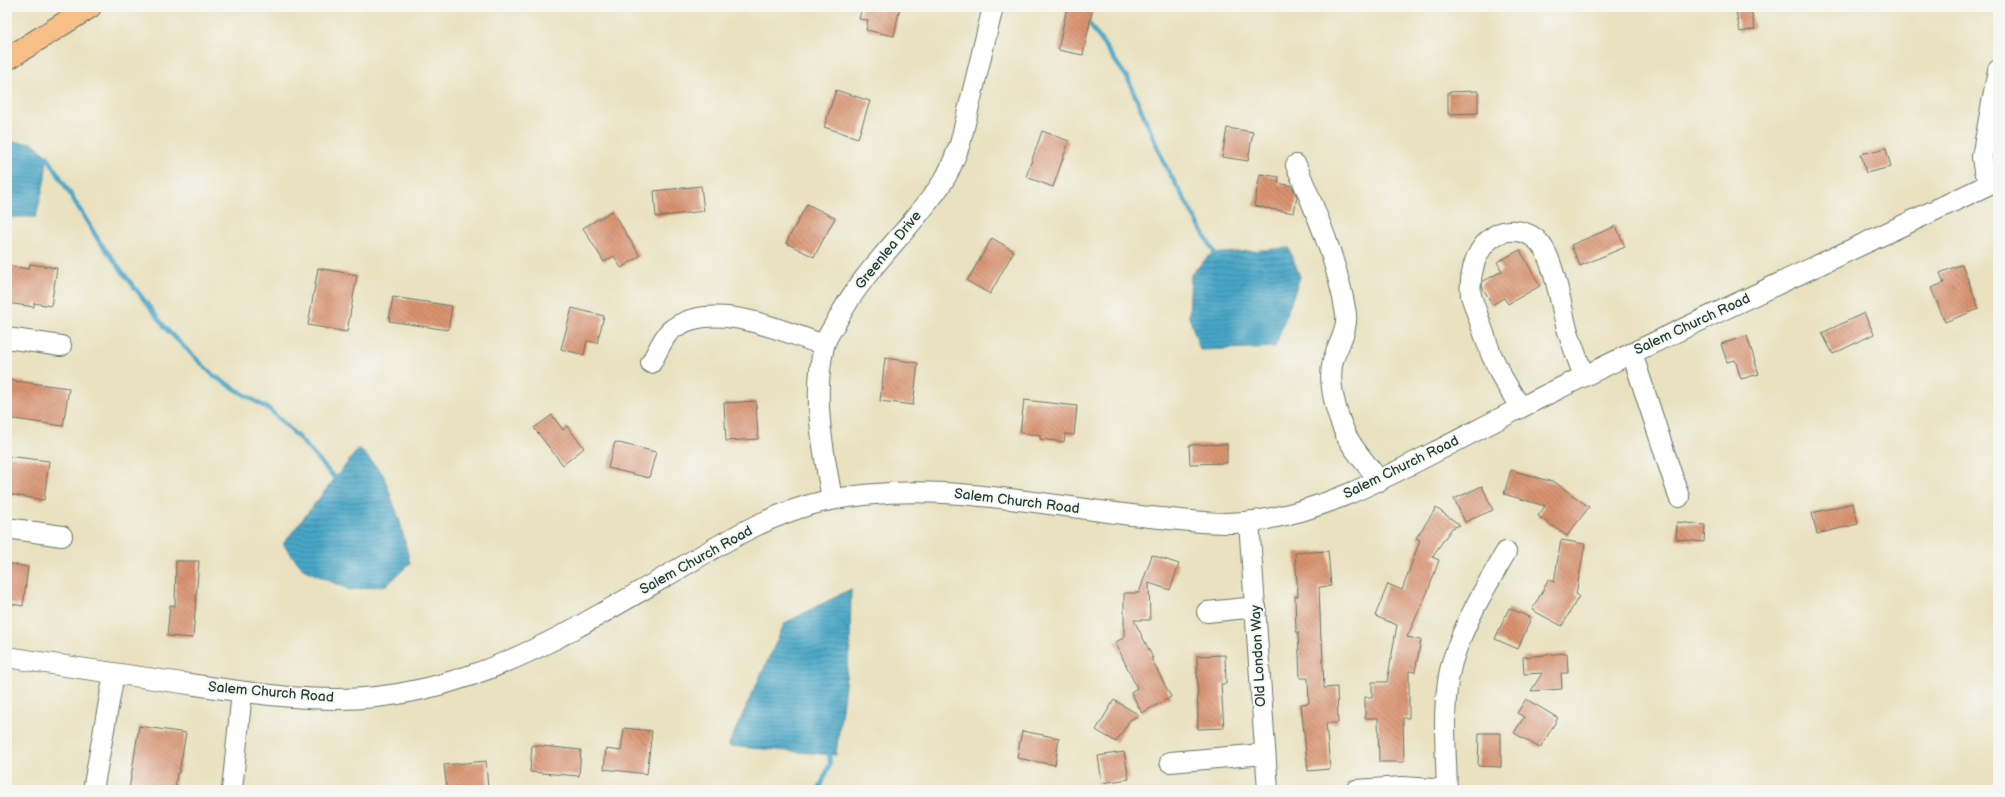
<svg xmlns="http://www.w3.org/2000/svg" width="2005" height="797" viewBox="0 0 2005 797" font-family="'Balsamiq Sans',sans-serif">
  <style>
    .water { fill: url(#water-rules); stroke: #33727d }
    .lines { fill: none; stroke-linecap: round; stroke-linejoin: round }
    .stream { stroke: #47a6c6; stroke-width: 4.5 }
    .building { fill: url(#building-back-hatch) }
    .minor-casing { stroke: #667665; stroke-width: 22 }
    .major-casing { stroke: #667665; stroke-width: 24 }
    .minor { stroke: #fff; stroke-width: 20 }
    .major { stroke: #f7be87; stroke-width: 22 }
    .labels { text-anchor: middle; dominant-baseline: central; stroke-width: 4; stroke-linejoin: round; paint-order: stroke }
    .street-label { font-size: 14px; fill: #1f3d34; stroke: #f6f6f2 }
  </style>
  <defs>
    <pattern id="water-rules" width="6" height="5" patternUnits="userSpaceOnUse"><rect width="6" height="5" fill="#47a6c6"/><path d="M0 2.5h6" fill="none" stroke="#3b88a2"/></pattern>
    <pattern id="building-back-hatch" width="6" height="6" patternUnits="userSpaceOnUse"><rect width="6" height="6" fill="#d99370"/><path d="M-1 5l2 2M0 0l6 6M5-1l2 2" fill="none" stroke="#af795d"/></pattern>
  </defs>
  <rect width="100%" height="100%" fill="#f6f6f2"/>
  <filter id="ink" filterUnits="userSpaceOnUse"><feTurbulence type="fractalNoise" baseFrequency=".025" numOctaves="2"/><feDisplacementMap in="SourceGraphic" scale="8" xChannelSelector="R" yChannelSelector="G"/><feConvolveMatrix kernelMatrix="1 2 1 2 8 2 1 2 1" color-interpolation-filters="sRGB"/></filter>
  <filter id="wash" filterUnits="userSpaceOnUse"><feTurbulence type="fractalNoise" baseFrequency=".012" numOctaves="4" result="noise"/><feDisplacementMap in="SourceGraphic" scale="16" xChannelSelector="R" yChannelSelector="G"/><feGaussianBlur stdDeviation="0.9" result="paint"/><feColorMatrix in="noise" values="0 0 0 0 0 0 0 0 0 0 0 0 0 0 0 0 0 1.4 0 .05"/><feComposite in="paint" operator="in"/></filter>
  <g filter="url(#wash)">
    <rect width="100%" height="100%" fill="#e9e1bf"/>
    <path class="water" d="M 14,142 L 33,143 L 47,156 L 45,179 L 36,217 L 7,217 L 7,144 Z
      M 1289,248 L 1300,277 L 1275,347 L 1200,350 L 1189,317 L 1191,274 L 1211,254 Z
      M 359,448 L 383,474 L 400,522 L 410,563 L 387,585 L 350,590 L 303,569 L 283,544 Z
      M 851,589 L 850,646 L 836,755 L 728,746 L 785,623 Z"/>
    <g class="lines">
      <path class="stream" d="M 1086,19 L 1128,79 L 1166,167 L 1218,259
        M 41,155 L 47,156 L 99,241 L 167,330 L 214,376 L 270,410 L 298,437 L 331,474 L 339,481
        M 819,790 L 830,764 L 829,750"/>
    </g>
    <g id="blocks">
      <path class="building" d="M 862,7 L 900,7 L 894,36 L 866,30 L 868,20 L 859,19 Z
        M 1067,7 L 1093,7 L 1083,55 L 1058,50 Z
        M 1751,10 L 1755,29 L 1740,32 L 1736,12 Z
        M 836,90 L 870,101 L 858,138 L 824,127 Z
        M 1478,91 L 1478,113 L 1448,114 L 1448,92 Z
        M 1227,128 L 1253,132 L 1248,161 L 1222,157 Z
        M 1042,131 L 1069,141 L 1053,187 L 1026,177 Z
        M 1886,148 L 1891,167 L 1866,173 L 1861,154 Z
        M 1260,174 L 1279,177 L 1278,183 L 1292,186 L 1297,197 L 1294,213 L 1254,206 Z
        M 701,186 L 704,211 L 656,217 L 654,191 Z
        M 807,204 L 835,218 L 814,257 L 786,243 Z
        M 612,211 L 640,256 L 621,268 L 614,256 L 604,262 L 583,228 Z
        M 1616,226 L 1625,247 L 1580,266 L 1571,245 Z
        M 992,238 L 1014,251 L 990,294 L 967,281 Z
        M 1520,250 L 1540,286 L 1508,304 L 1504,298 L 1492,305 L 1482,286 L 1482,282 L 1502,271 L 1497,262 Z
        M 30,264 L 57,268 L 51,306 L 34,303 L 34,307 L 7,303 L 7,266 L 29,269 Z
        M 1962,264 L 1979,309 L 1945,322 L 1931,288 L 1944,283 L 1940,273 Z
        M 318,268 L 357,275 L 347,332 L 308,325 Z
        M 393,297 L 452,306 L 448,330 L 389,321 Z
        M 572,308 L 604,316 L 597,343 L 587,341 L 584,355 L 561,349 Z
        M 1864,313 L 1874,334 L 1833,354 L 1822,333 Z
        M 1747,336 L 1759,374 L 1741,379 L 1735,360 L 1727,362 L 1721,344 Z
        M 885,358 L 918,363 L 913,405 L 880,401 Z
        M 7,380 L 69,388 L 63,426 L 7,418 Z
        M 1024,400 L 1077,406 L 1074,435 L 1065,434 L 1064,442 L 1040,439 L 1040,435 L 1020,433 Z
        M 756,401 L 758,439 L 726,441 L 724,403 Z
        M 552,415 L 563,430 L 567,426 L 584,448 L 563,465 L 534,428 Z
        M 615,442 L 656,452 L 649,478 L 608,468 Z
        M 1227,444 L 1227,463 L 1190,464 L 1189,445 Z
        M 7,456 L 49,461 L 44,500 L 7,494 Z
        M 1511,470 L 1556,483 L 1589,507 L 1567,536 L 1538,516 L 1545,506 L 1504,494 Z
        M 1482,486 L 1493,510 L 1465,522 L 1454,499 Z
        M 1853,503 L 1858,524 L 1817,534 L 1812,513 Z
        M 1436,508 L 1460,525 L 1452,528 L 1432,557 L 1439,560 L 1428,591 L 1407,637 L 1421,640 L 1415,672 L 1409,671 L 1409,718 L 1403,718 L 1404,762 L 1379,762 L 1378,718 L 1365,718 L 1365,697 L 1372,697 L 1372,682 L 1387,682 L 1397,625 L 1375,616 L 1388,584 L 1402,590 L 1420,540 L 1416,538 Z
        M 1677,522 L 1705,525 L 1704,542 L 1676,539 Z
        M 1561,540 L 1585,544 L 1576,594 L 1579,596 L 1562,626 L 1532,610 L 1549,579 L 1554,582 Z
        M 1328,551 L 1331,586 L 1319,587 L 1321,641 L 1322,641 L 1324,688 L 1337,687 L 1338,723 L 1326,723 L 1330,769 L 1308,771 L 1301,704 L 1309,703 L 1308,678 L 1300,678 L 1298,632 L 1296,632 L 1295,596 L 1298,596 L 1295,553 Z
        M 1152,555 L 1179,564 L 1170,590 L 1149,583 L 1150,620 L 1134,620 L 1153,658 L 1151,658 L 1171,697 L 1142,713 L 1131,692 L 1137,688 L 1115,642 L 1124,638 L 1124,593 L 1139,593 Z
        M 176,561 L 199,561 L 193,638 L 167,636 L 170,605 L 175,606 Z
        M 7,563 L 28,567 L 23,606 L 7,603 Z
        M 1509,608 L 1531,618 L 1518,649 L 1495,639 Z
        M 1567,653 L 1568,673 L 1561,673 L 1562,689 L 1531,691 L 1542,673 L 1524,674 L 1523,657 Z
        M 1225,655 L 1226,684 L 1221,684 L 1224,728 L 1198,729 L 1197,656 Z
        M 1526,699 L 1558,718 L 1540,748 L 1514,733 L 1524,717 L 1517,713 Z
        M 1114,700 L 1139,715 L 1130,720 L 1116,742 L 1096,730 Z
        M 139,726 L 186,733 L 179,773 L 177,773 L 175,790 L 129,790 Z
        M 624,728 L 652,731 L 647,774 L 604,769 L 606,749 L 621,751 Z
        M 1022,731 L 1059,738 L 1055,765 L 1017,758 Z
        M 1479,733 L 1501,733 L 1501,767 L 1478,766 Z
        M 532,745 L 581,750 L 579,776 L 530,772 Z
        M 1124,752 L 1129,779 L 1102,783 L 1098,756 Z
        M 486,761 L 488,790 L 447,790 L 444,765 Z"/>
    </g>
  </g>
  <g filter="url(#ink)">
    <use href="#blocks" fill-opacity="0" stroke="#667665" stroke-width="1"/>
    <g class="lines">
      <defs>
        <path id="minor" d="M 1296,165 C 1316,212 1338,263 1346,314 C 1348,331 1337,346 1333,361 C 1327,382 1337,417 1347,437 C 1355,452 1369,467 1380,481
          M 1990,184 L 1984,171 L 1982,157 L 1998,70
          M 7,338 L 61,346
          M 1632,353 L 1679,497
          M 651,363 C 657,353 662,339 670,331 C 710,297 781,331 824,345
          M 1520,407 L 1502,377 L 1491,354 L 1471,296 C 1469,277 1474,253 1489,240 C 1504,226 1529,228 1542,246 C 1553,261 1561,302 1565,321 C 1570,340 1577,358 1584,376
          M 832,499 C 823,448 812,398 824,346 C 826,337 833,328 838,319 C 865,267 912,229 944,180 C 951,169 955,156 960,144 L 993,7
          M 1249,522 L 1268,790
          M 7,528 L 62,536
          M 1207,612 L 1256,607
          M 7,657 C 70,667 133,676 196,685 C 256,694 317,703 376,697 C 441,690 500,667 557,638 C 601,615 644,589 687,564 C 729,539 773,513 821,502 C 929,477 1041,506 1149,517 C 1183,520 1220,526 1255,521 C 1319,512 1377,482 1433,453 C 1474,432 1515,410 1556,390 C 1702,318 1851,251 1998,180
          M 1170,762 L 1264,754
          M 93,790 L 114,674
          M 232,790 L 242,692
          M 1356,790 L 1402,787 L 1448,790
          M 1447,790 C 1446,748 1441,703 1452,662 C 1464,623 1486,586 1506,552"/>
        <path id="major" d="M 7,59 L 90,7"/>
      </defs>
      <use href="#minor" class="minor-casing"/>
      <use href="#major" class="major-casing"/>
      <use href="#minor" class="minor"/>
      <use href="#major" class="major"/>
    </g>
  </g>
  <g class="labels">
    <g class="street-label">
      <text transform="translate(888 250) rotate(-51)">Greenlea Drive</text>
      <text transform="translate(1692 324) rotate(-25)">Salem Church Road</text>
      <text transform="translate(1401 467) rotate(-26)">Salem Church Road</text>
      <text transform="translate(1017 501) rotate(7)">Salem Church Road</text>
      <text transform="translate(696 560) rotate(-29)">Salem Church Road</text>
      <text transform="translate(1258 656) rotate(-93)">Old London Way</text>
      <text transform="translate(271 692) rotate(5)">Salem Church Road</text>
    </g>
  </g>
  <rect width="2005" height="797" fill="none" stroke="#f6f6f2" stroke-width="24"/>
</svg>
